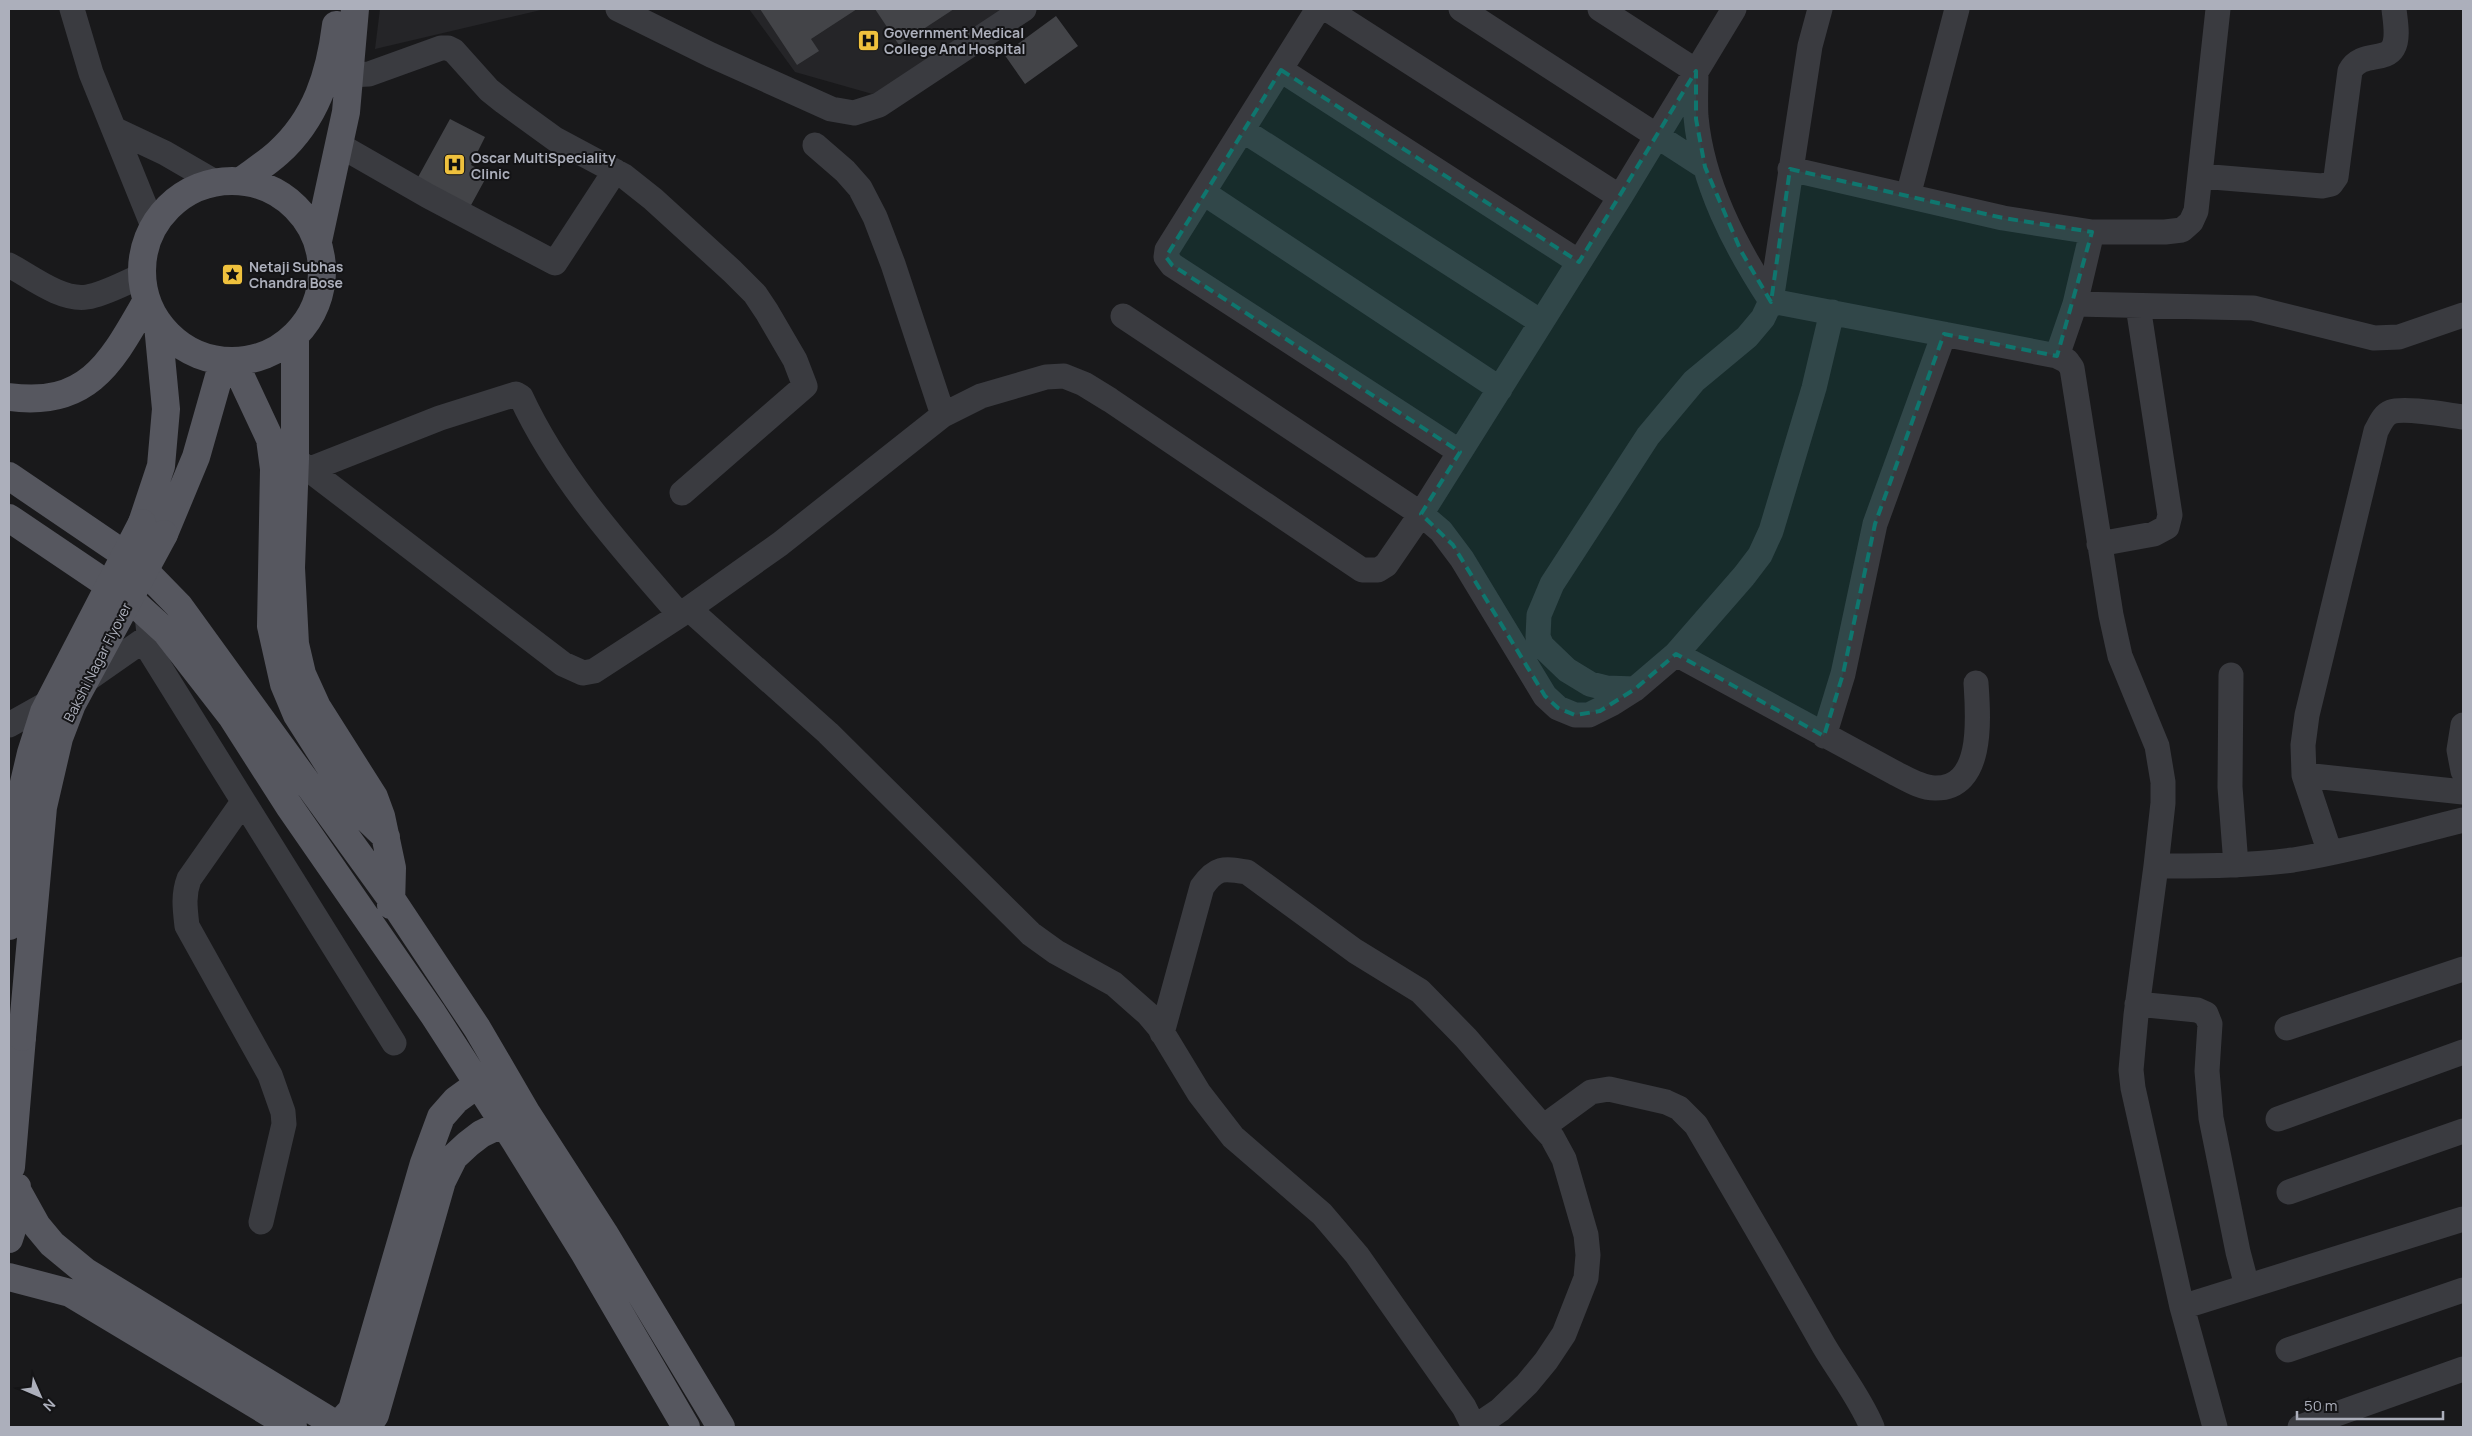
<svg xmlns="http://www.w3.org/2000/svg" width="2472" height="1436" viewBox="0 0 2472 1436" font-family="Manrope,sans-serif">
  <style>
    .built { fill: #252528 }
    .building { fill: #434448 }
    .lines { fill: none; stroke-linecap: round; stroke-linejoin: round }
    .minor { stroke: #3a3b40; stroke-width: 25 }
    .major { stroke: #56575f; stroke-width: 28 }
    .major-bridge { stroke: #56575f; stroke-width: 28 }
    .marked { fill: #0f766e; fill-opacity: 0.2; stroke: #0f766e; stroke-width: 4; stroke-dasharray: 10 6; stroke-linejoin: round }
    .labels { text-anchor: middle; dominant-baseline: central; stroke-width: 4; stroke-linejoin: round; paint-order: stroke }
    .poi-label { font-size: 14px; font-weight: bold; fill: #acafbb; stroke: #141416; text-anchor: start }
    .street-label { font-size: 14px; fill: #acafbb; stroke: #141416 }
  </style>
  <rect width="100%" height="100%" fill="#19191b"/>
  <path class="built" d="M 380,9 L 545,9 L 375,49 Z
    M 749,9 L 1014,9 L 876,95 L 795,72 Z"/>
  <path class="building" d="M 760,9 L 857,9 L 811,39 L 819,51 L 797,65 Z
    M 875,9 L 954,9 L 899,45 Z
    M 1056,16 L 1078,46 L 1025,84 L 1004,54 Z
    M 450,119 L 485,137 L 471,165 L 488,174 L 470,207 L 417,179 Z"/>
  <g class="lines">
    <path class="minor" d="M 72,9 L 91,73 L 153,226
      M 618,9 L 711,55 L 831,109 L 854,113 L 879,105 L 1024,9
      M 1318,9 L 1167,250 L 1166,257 L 1172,265 L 1460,452
      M 1327,9 L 1620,197
      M 1461,9 L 1705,167
      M 1600,9 L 1696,71 C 1696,86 1695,102 1696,117 C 1702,183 1735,246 1771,301 L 2057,356 L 2067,361 L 2072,368 L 2111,615 L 2120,656 L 2157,746 L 2163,782 L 2163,803 L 2156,866 L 2136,1015 L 2131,1070 L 2133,1088 L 2182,1307 L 2215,1427
      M 1281,70 L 1579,262
      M 349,75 L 369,74 L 441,48 L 448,48 L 454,51 L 489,90 L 504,102 L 555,139 L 624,176 L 653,199 L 732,271 L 755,294 L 767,312 L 795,360 L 805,386 L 682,493
      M 114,129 L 165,153 L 215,182
      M 1244,131 L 1541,322
      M 339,145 L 428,196 L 555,263 L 615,171
      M 815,145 L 845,171 L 860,188 L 875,217 L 893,264 L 943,415
      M 1790,169 L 2003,218 L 2092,232 L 2165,232 L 2182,230 L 2191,222 L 2196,211 L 2218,9
      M 2200,176 L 2322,186 L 2331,184 L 2336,177 L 2350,71 C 2361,51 2385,62 2393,48 C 2399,38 2395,20 2394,9
      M 1204,193 L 1500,389
      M 1908,196 L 1957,9
      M 9,265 C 30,276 61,301 87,297 C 105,294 124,283 141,276
      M 2075,304 L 2253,308 L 2374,338 L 2399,337 L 2463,315
      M 1123,316 L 1421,514 L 1441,531 L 1462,559 L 1545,696 L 1558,708 L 1575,715 L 1589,715 L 1613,703 L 1635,689 L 1676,654 L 1744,576 L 1760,555 L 1771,531 L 1814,388 L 1832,312
      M 2057,356 L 2075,304 L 2092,232
      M 282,449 L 563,664 L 583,673 L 594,671 L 680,615 L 780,544 L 943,415 L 981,396 L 1046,377 L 1064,376 L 1084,384 L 1110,400 L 1362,570 L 1378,570 L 1386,565 L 1421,514 L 1620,197 L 1734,9
      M 308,470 L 440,418 L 516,394 L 521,397 C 559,479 621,547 680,615
      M 2099,544 L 2154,534 L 2167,527 L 2170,515 L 2138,306
      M 689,609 L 828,733 L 1031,934 L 1056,952 L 1114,984 L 1148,1014 L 1159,1027 L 1199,1093 L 1233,1137 L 1322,1214 L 1357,1255 L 1464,1407 L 1474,1427
      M 147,615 L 151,653 L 394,1043
      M 1676,654 L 1895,773 C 1907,779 1921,788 1935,788 C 1985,789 1978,715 1976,683
      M 2231,675 L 2230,787 L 2236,865
      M 1635,689 L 1606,688 L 1590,684 L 1567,670 L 1542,646 L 1538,637 L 1539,615 L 1552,584 L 1648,436 L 1694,381 L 1747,337 L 1763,318 L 1771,301 L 1810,46 L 1820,9
      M 9,725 L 75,688 L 148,637
      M 2463,725 L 2459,750 L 2463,771
      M 1824,736 L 1843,674 L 1875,524 L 1944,334
      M 2304,775 L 2463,792
      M 243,802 L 189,879 C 183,895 185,909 187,926 L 270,1075 L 283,1112 L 284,1124 L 261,1222
      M 2330,853 L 2304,775 L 2303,745 L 2307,715 L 2376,431 C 2380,424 2383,415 2391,412 C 2404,407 2447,415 2463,417
      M 2156,866 C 2202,866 2247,866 2293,860 C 2350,851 2407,834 2463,820
      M 2137,1004 L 2197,1010 L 2206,1014 L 2210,1024 L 2207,1071 L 2211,1118 L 2238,1252 L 2247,1286
      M 2287,1028 L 2463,969
      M 1162,1033 L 1202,887 C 1216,867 1223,868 1247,872 L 1355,951 L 1420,991 L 1466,1038 L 1543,1127 L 1552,1137 L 1564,1159 L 1586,1235 L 1588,1255 L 1586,1278 L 1564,1334 L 1546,1361 L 1527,1384 L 1500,1410 L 1475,1427
      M 2278,1119 L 2463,1052
      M 1543,1127 L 1591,1092 L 1609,1089 L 1666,1102 L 1679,1108 L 1696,1125 C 1739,1198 1782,1272 1824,1346 C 1840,1373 1860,1398 1872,1427
      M 2289,1192 L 2463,1131
      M 2182,1307 L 2463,1219
      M 2288,1350 L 2463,1290
      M 2300,1427 L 2463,1369"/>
    <path class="major" d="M142 271a90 90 0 1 1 180 0a90 90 0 1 1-180 0Z
      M 241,181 C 253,172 267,163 278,153 C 316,119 330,74 336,25
      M 318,241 L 346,112 L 355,9
      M 295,337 L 295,459 L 291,568 L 295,644 L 302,674 L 317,707 L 374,797 L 381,816 L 392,868 L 391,905
      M 234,362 L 270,439 L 274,469 L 271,626 L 284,684 L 297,715 L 357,809 L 386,837
      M 9,397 C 89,408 112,361 146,302
      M 9,476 L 137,563 L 179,606 L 392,900 L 477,1028 L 526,1112 L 604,1233 L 721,1427
      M 9,518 L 132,601 L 166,632 L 232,717 L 289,806 L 433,1014 L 515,1141 L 585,1254 L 686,1427
      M 142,523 L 161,466 L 166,409 L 158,325
      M 164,534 L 196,457 L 223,362
      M 11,1167 L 22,1037
      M 17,1190 L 37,1226 L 52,1244 L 86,1272 L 330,1421 L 341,1422 L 352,1410 L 424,1163 L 441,1117 L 456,1100 L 478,1084 L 494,1076
      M 9,1239 L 17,1214 L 17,1187
      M 9,1277 L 70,1293 L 293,1427
      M 367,1427 L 375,1415 L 442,1181 L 454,1157 L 468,1144 L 481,1134 L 518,1116"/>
    <path class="major-bridge" d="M 9,926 L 19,804 L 31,753 L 44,712 L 142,523
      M 22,1037 L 43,807 L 59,738 L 72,704 L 164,534"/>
  </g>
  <path class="marked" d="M 1281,70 L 1579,262 L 1696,71 L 1696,119 L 1705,167 L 1741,251 L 1771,302 L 1790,169 L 2003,218 L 2092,232 L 2057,356 L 1944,334 L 1875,524 L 1843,674 L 1824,736 L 1676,654 L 1635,689 L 1600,711 L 1575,715 L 1558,708 L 1545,696 L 1453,545 L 1421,514 L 1460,452 L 1172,265 L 1166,257 Z"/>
  <defs>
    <symbol id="hospital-square" viewBox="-11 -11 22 22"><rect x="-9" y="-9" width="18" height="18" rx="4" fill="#efc13d" stroke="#141416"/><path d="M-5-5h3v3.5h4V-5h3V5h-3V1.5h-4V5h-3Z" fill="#111"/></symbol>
    <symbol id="sight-square" viewBox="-11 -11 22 22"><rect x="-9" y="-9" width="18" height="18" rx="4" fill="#efc13d" stroke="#141416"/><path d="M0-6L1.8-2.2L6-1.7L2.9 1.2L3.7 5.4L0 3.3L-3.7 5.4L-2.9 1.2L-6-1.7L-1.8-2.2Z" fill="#111"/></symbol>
  </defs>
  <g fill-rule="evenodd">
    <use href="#hospital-square" x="856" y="28" width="25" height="25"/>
    <use href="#hospital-square" x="442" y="152" width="25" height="25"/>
    <use href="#sight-square" x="220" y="262" width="25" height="25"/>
  </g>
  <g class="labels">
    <g class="poi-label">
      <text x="884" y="32">Government Medical<tspan x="884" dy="16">College And Hospital</tspan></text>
      <text x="471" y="157">Oscar MultiSpeciality<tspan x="471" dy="16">Clinic</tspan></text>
      <text x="249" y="266">Netaji Subhas<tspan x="249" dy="16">Chandra Bose</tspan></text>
    </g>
    <g class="street-label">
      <text transform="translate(97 662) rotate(-63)">Bakshi Nagar Flyover</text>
    </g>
  </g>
  <rect width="2472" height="1436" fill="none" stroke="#acafbb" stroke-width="20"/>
  <g transform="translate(40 1396) rotate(135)" stroke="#141416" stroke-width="4" paint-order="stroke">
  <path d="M0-4L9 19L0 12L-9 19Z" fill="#acafbb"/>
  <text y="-8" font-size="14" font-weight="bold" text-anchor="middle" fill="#acafbb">N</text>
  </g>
  <path d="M2297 1411v8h146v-8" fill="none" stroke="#acafbb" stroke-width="2.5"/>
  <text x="2304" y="1411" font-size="15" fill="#acafbb" stroke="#141416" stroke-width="4" paint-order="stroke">50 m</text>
</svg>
